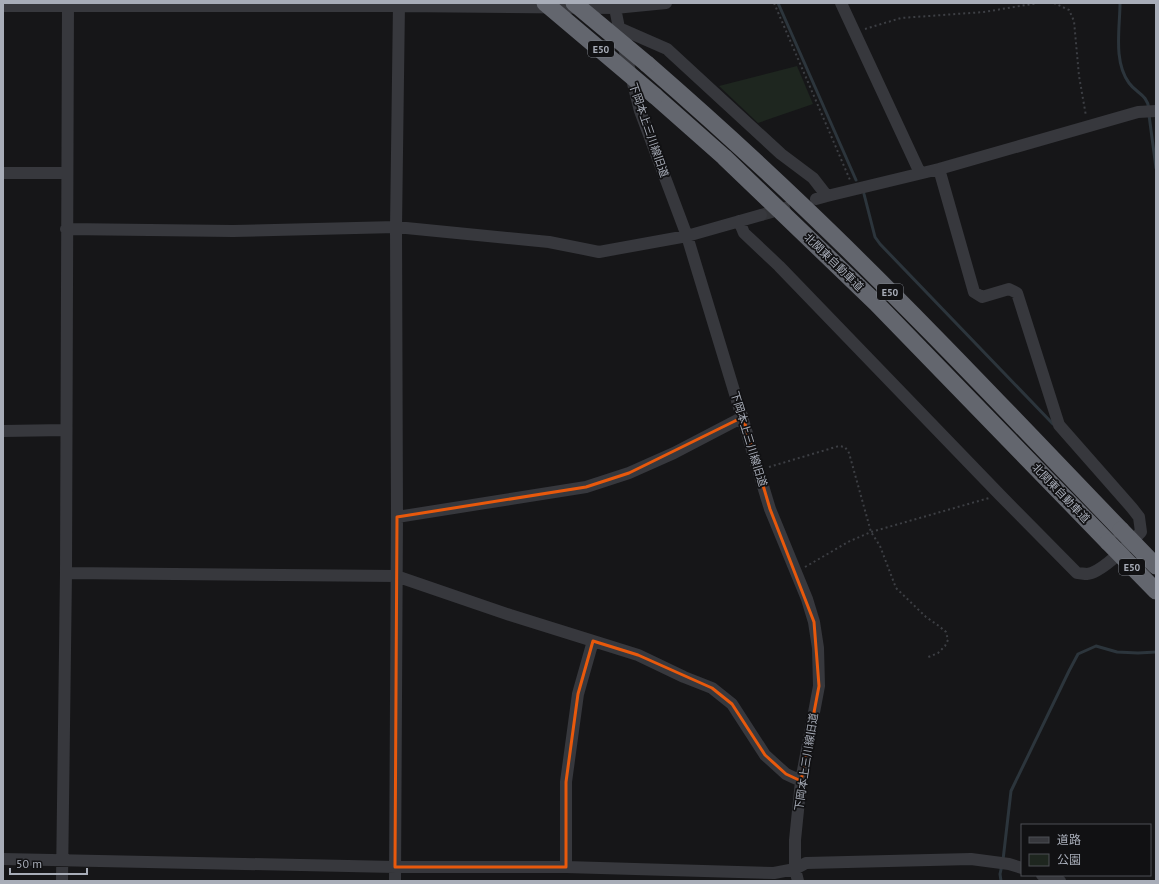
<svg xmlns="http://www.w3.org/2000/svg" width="1159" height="884" viewBox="0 0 1159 884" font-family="'PT Sans','Noto Sans JP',sans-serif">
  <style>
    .green { fill: #1e261f }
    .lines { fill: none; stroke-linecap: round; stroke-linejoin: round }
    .stream { stroke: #2c353c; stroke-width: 3 }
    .minor-tunnel { stroke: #333438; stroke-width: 12; stroke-dasharray: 12 6; stroke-linecap: butt }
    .path { stroke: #3d3f44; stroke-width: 2; stroke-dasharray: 2 3; stroke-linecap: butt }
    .minor { stroke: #37383d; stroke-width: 12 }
    .highway { stroke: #63666e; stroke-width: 17 }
    .highway-bridge { stroke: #63666e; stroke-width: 17 }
    .marked { fill: none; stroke: #e8590c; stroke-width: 3; stroke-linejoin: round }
    .labels { text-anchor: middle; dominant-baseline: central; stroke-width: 3.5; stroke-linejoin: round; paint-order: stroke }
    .shield { fill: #111113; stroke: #7b7e86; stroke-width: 1 }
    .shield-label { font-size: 10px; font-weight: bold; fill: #a8adb8 }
    .street-label { font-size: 11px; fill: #a8adb8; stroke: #111113 }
  </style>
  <rect width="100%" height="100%" fill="#161618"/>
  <path class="green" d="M 797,66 L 813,104 L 758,123 L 719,86 Z"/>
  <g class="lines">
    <path class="stream" d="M 778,3 L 856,180
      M 1120,3 C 1120,28 1113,61 1129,83 C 1137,94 1147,94 1149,109
      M 1149,115 L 1156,168
      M 864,194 L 875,237 L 880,244 L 1053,424
      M 1003,860 L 1011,791 L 1069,671 L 1078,654 L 1096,646 L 1117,652 L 1138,653 L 1156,652
      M 1001,881 L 1000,874 L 1002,865"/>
    <path class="minor-tunnel" d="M 761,215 L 806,202"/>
    <path class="path" d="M 774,3 L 850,180
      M 1054,3 L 1069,10 L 1074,21 L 1079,76 L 1086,116
      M 865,29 L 901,18 L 984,12 L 1038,3
      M 769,467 L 839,446 L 845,447 L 849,453 L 871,532 L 880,546 L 896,588 L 926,617 L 939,626 L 946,632 L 948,640 L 945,646 L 938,653 L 926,658
      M 805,567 L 850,541 L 871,532 L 989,498"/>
    <path class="minor" d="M 614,3 L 619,28 L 640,111 L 687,236 L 770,509 L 807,599 L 814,622 L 818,648 L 819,686 L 801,781 L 795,840 L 795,869 L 798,881
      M 841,3 L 920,173
      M 3,6 L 399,6 L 615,8 L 666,3
      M 619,28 L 667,49 L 781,154 L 813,178 L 827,196
      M 3,173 L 66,173
      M 816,199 L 827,196 L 939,169 L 1138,112 L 1156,111
      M 739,221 L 744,233 L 779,266 L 1000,495 L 1077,573 C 1080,573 1084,574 1087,574 C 1102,573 1130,543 1141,532 L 1139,517 L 1132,508 L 1059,425 L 1017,293 L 1009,289 L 982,297 L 974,292 L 939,169
      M 66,229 L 233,231 L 396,227 L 549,242 L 599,252 L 687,236 L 761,215
      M 3,431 L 66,430
      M 397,517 L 586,487 L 629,473 L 674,453 L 743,417
      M 66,573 L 396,576 L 510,615 L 638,655 L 684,677 L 712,688 L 732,704 L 765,755 L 786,774 L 801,781
      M 3,859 L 395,867 L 566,867 L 774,873 L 795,869 L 806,863 L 971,859 L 1009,864 L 1022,868
      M 566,867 L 566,782 L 578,694 L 593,641
      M 1042,875 L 1060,881
      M 62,881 L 66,573 L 68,3
      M 395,881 L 397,517 L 396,227 L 399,3"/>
    <path class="highway" d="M 647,64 C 701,111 754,159 805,208 C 914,312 1017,422 1121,530
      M 655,96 L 724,157 L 876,303 L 1108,542"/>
    <path class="highway-bridge" d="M 545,3 L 655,96
      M 574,3 L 647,64
      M 1121,530 L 1156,566
      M 1108,542 L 1156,591"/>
  </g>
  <path class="marked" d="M 743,417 L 770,509 L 814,622 L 819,686 L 801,781 L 786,774 L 765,755 L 732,704 L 712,688 L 638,655 L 593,641 L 578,694 L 566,782 L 566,867 L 395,867 L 397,517 L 586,487 L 629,473 Z"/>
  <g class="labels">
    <g class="shield">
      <rect x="588" y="41" width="26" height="16" rx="3"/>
      <rect x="877" y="284" width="26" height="16" rx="3"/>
      <rect x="1119" y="559" width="26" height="16" rx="3"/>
    </g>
    <g class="shield-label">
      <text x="601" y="49">E50</text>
      <text x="890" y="292">E50</text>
      <text x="1132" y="567">E50</text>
    </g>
    <g class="street-label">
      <text transform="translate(649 130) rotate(71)">下岡本上三川線旧道</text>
      <text transform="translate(834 262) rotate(44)">北関東自動車道</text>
      <text transform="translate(749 439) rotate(73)">下岡本上三川線旧道</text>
      <text transform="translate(1061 493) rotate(46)">北関東自動車道</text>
      <text transform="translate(806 762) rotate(-81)">下岡本上三川線旧道</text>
    </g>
  </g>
  <rect width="1159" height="884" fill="none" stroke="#a8adb8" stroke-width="8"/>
  <rect x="1021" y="824" width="130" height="52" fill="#111113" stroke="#4d4f55"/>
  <rect x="1029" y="837" width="20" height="6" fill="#37383d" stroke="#4d4f55"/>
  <text x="1057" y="844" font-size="12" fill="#a8adb8">道路</text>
  <rect x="1029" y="854" width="20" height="12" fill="#1e261f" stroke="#4d4f55"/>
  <text x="1057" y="864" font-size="12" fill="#a8adb8">公園</text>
  <path d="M10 868v6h77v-6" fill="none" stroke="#a8adb8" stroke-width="2"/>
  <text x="16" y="868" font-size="12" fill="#a8adb8" stroke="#111113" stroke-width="3" paint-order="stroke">50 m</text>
</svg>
